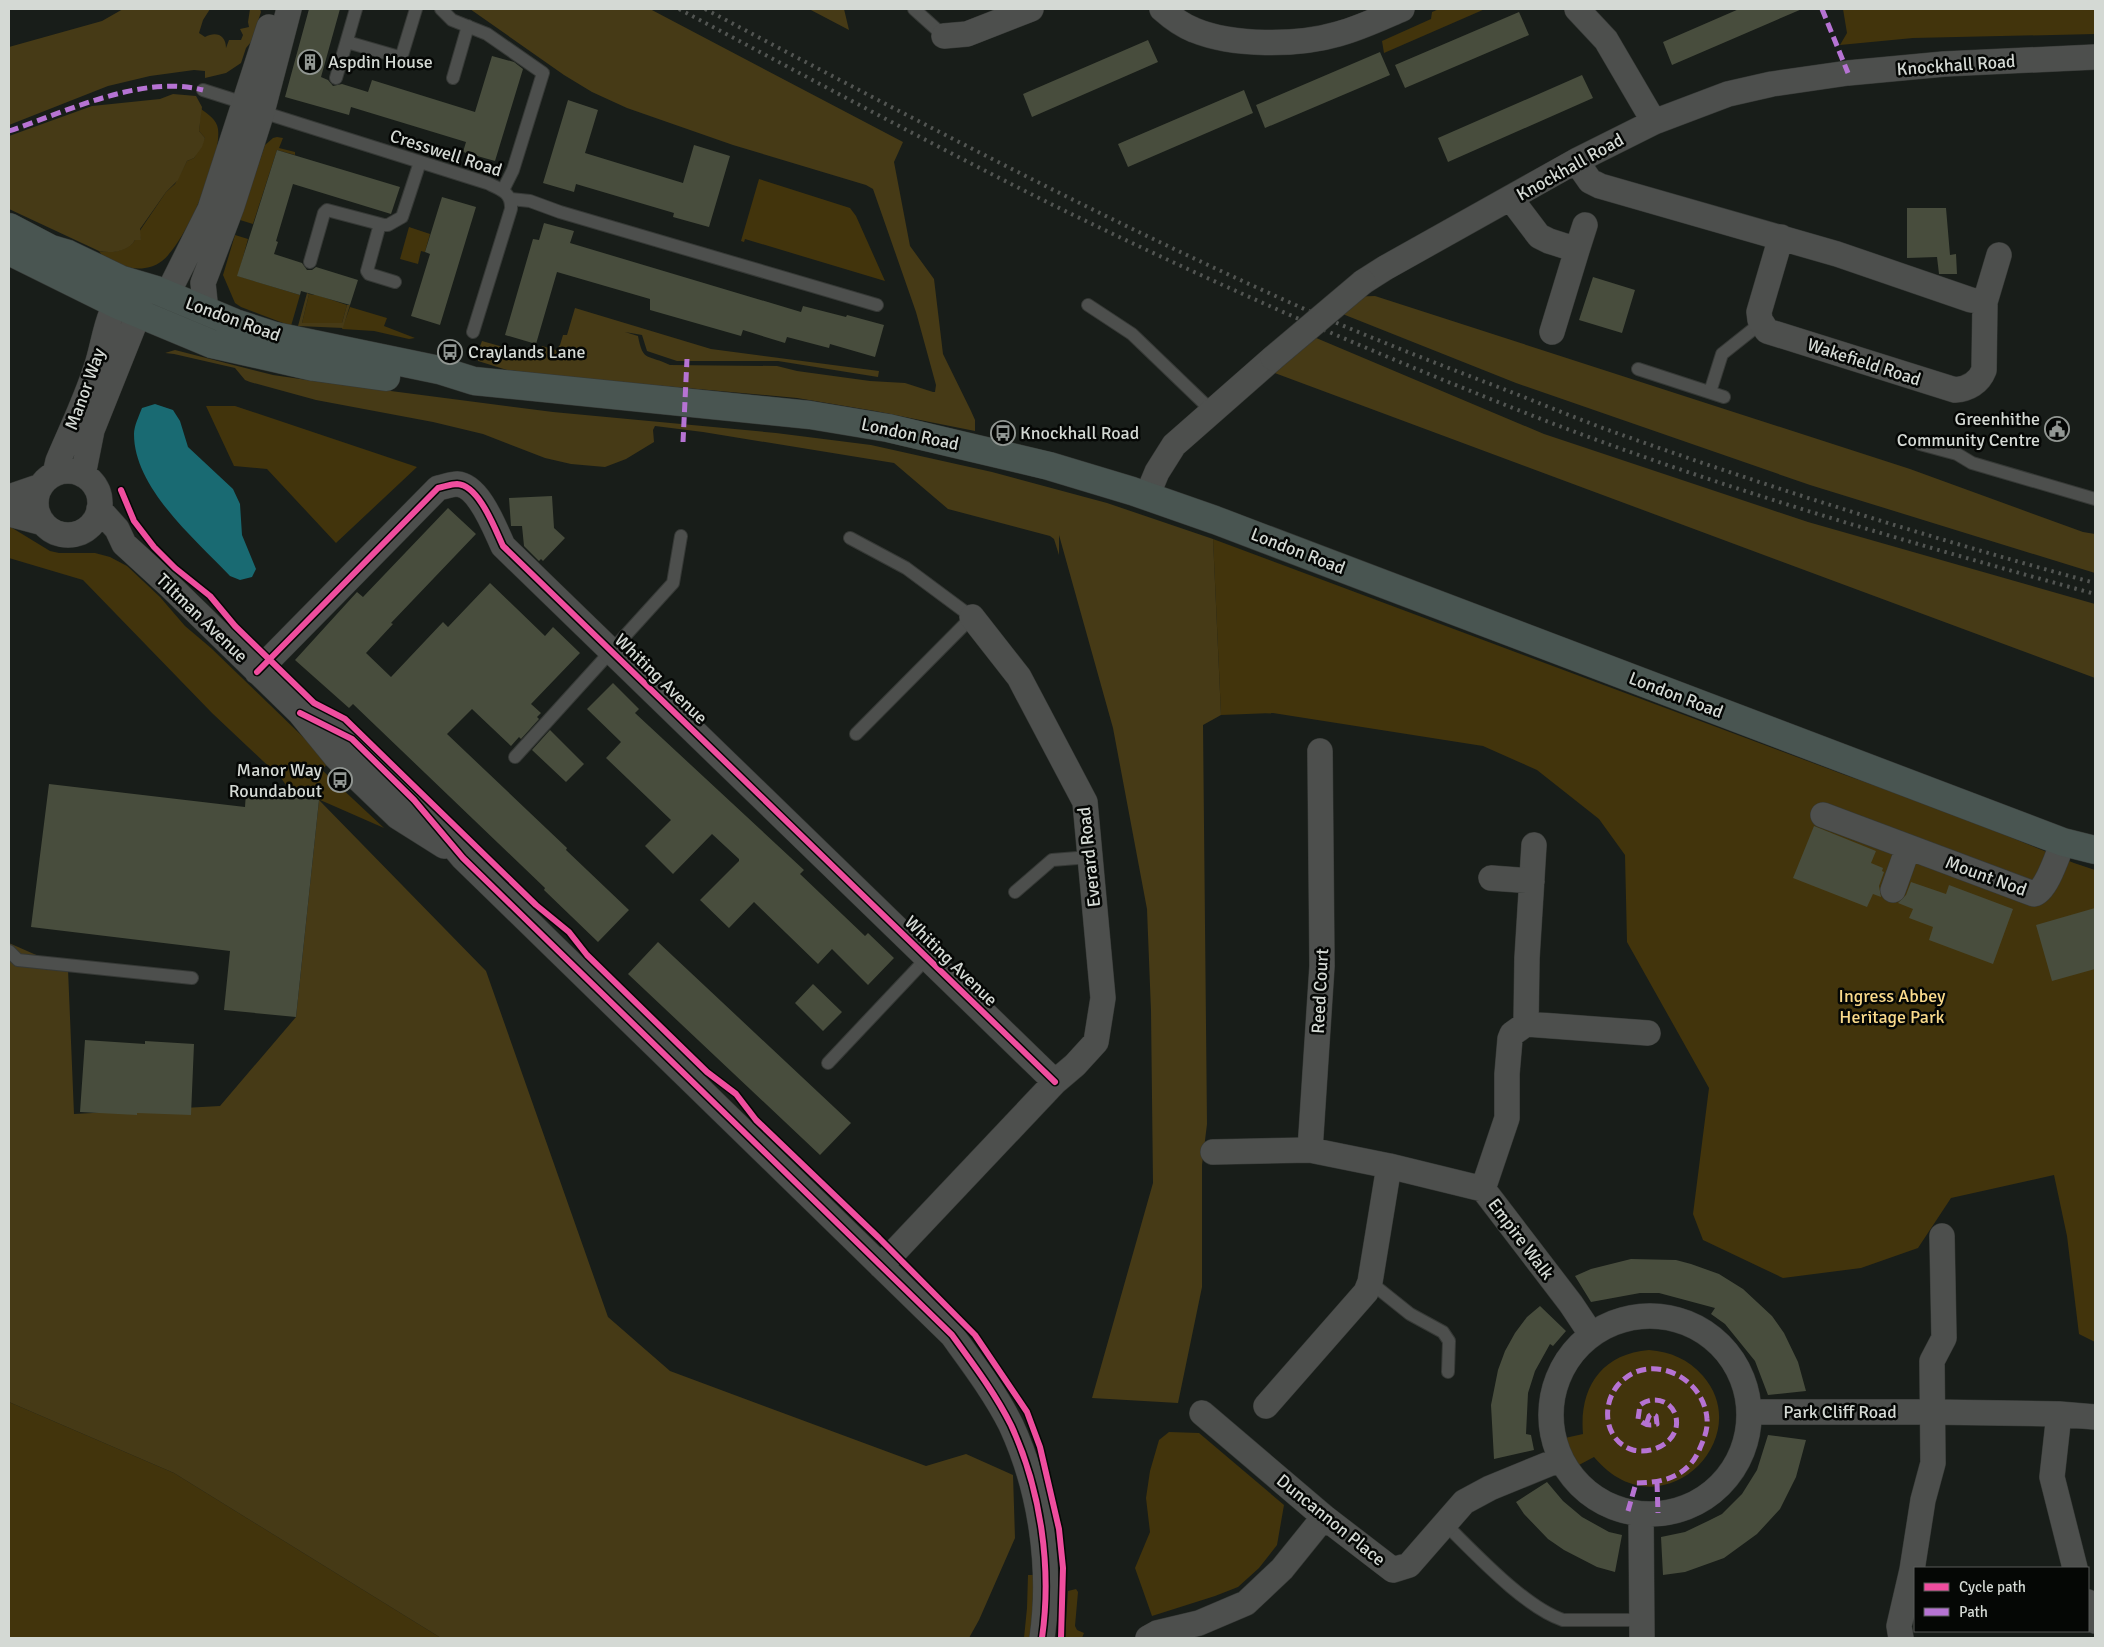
<svg xmlns="http://www.w3.org/2000/svg" width="2104" height="1647" viewBox="0 0 2104 1647" font-family="Signika,sans-serif">
  <style>
    .green { fill: #42340c }
    .forest { fill: #463a16 }
    .water { fill: #196a72 }
    .building { fill: #484d3d }
    .lines { fill: none; stroke-linecap: round; stroke-linejoin: round }
    .service-casing { stroke: #363936; stroke-width: 14 }
    .minor-casing { stroke: #363936; stroke-width: 26 }
    .primary-casing { stroke: #363936; stroke-width: 29 }
    .service { stroke: #4d4f4d; stroke-width: 12 }
    .minor { stroke: #4d4f4d; stroke-width: 25 }
    .primary { stroke: #495551; stroke-width: 28 }
    .rail { stroke: #525552; stroke-width: 4; stroke-dasharray: 2.5 5; stroke-linecap: butt }
    .minor-bridge-casing { stroke: #363936; stroke-width: 26; stroke-linecap: butt }
    .minor-bridge { stroke: #4d4f4d; stroke-width: 25 }
    .quiet { stroke: #b673d3; stroke-width: 5; stroke-dasharray: 10 5; stroke-linecap: butt }
    .cycleway-casing { stroke: #050705; stroke-width: 9 }
    .cycleway { stroke: #ef4d9e; stroke-width: 6 }
    .labels { text-anchor: middle; dominant-baseline: central; stroke-width: 5; stroke-linejoin: round; paint-order: stroke }
    .poi-label { font-size: 18px; fill: #d4d9d4; stroke: #050705; text-anchor: start }
    .street-label { font-size: 18px; fill: #d4d9d4; stroke: #050705 }
    .park-label { font-size: 18px; fill: #fada8b; stroke: #050705 }
  </style>
  <rect width="100%" height="100%" fill="#181d19"/>
  <path class="green" d="M 1439,9 L 1485,9 L 1384,53 L 1382,41 L 1431,19 L 1432,12 Z
    M 1843,9 L 2095,9 L 2095,34 L 1913,38 L 1840,45 L 1847,33 Z
    M 201,109 C 208,114 217,120 218,129 C 222,158 185,244 162,261 C 149,271 132,270 118,264 C 111,261 103,258 99,251 C 112,254 129,250 135,240 L 141,240 L 139,232 L 141,229 L 166,192 L 175,184 L 187,161 L 194,158 L 205,138 L 199,131 Z
    M 277,137 L 283,138 L 279,148 L 295,152 L 295,155 L 277,150 L 253,224 L 240,220 L 265,145 L 273,138 Z
    M 759,179 L 850,208 L 856,216 L 885,281 L 745,239 L 744,242 L 741,241 Z
    M 409,227 L 430,234 L 425,252 L 421,251 L 418,264 L 400,259 Z
    M 235,235 L 248,239 L 238,276 L 300,295 L 291,326 L 241,307 L 235,303 L 223,275 Z
    M 309,294 L 314,295 L 314,294 L 347,305 L 342,323 L 302,323 Z
    M 350,307 L 387,318 L 384,326 L 415,338 L 409,339 L 374,331 L 342,329 Z
    M 206,406 L 235,406 L 417,467 L 336,543 L 267,469 L 234,466 Z
    M 9,526 L 50,551 L 59,553 L 95,553 L 110,557 L 127,566 L 160,597 L 185,626 L 211,648 L 329,762 L 322,770 L 384,828 L 286,785 L 281,778 L 212,713 L 83,580 L 9,558 Z
    M 1213,539 L 1845,775 L 1934,806 L 2074,863 L 2095,870 L 2095,1342 L 2079,1334 L 2067,1236 L 2054,1175 L 1951,1198 L 1918,1248 L 1861,1268 L 1783,1278 L 1703,1240 L 1693,1214 L 1709,1088 L 1627,942 L 1625,855 L 1599,819 L 1537,770 L 1483,746 L 1273,713 L 1221,715 Z
    M 1649,1350 C 1671,1352 1688,1359 1703,1376 C 1758,1439 1660,1536 1594,1457 L 1577,1466 L 1565,1438 L 1583,1434 C 1579,1388 1601,1354 1649,1350 Z
    M 9,1402 L 174,1473 L 441,1638 L 9,1638 Z
    M 1169,1432 L 1199,1433 L 1284,1505 L 1277,1545 L 1259,1568 L 1238,1587 L 1215,1596 L 1152,1616 L 1135,1568 L 1150,1532 L 1146,1498 L 1150,1471 L 1159,1440 Z
    M 1028,1575 L 1034,1575 L 1031,1638 L 1024,1638 L 1027,1608 Z
    M 1076,1589 L 1078,1592 L 1075,1626 L 1077,1630 L 1084,1633 L 1082,1638 L 1065,1638 L 1068,1591 Z"/>
  <path class="forest" d="M 123,9 L 210,9 L 203,20 L 199,33 L 205,37 C 216,31 226,35 226,48 L 229,40 L 241,40 L 243,35 L 240,29 L 249,27 L 248,22 L 250,9 L 260,9 L 261,12 L 251,42 L 246,48 L 241,63 L 226,73 L 205,78 L 205,71 L 194,70 L 150,76 L 108,86 L 9,125 L 9,47 L 102,21 Z
    M 470,9 L 650,9 L 903,142 L 894,162 L 910,246 L 934,279 L 943,354 L 971,411 L 975,420 L 975,431 L 875,411 L 797,398 L 575,378 L 507,370 L 478,361 L 477,354 L 482,341 L 510,349 L 538,353 L 542,346 L 556,350 L 560,345 L 563,335 L 567,335 L 575,308 L 711,349 L 879,371 L 878,377 L 778,361 L 677,361 L 647,351 L 642,335 L 625,332 L 638,336 C 643,363 648,354 670,365 L 777,366 L 797,371 L 870,381 L 905,383 L 933,392 L 935,392 L 936,385 L 916,312 L 873,189 L 866,185 L 733,145 L 627,108 L 592,92 L 564,75 Z
    M 809,9 L 844,9 L 849,30 Z
    M 173,94 L 196,96 L 202,107 L 199,131 L 205,138 L 202,147 L 194,158 L 187,161 L 178,180 L 166,192 L 140,229 L 141,240 L 135,240 C 129,251 112,254 99,251 L 9,209 L 9,136 L 92,106 L 160,99 Z
    M 307,293 L 309,294 L 302,323 L 342,323 L 347,305 L 350,305 L 343,328 L 298,326 Z
    M 1375,296 L 1910,469 L 2083,532 L 2095,534 L 2095,573 L 1810,485 L 1516,383 L 1330,309 L 1345,297 Z
    M 1302,332 L 1544,434 L 1808,522 L 2095,604 L 2095,678 L 1261,368 Z
    M 175,350 L 273,375 L 314,381 L 553,412 L 776,433 L 871,445 L 992,472 L 1107,503 L 1213,539 L 1221,715 L 1203,725 L 1207,1124 L 1202,1165 L 1202,1287 L 1178,1403 L 1092,1398 L 1153,1183 L 1151,1011 L 1147,909 L 1113,728 L 1059,535 L 1059,555 L 1054,539 L 1050,536 L 948,509 L 894,463 L 703,432 L 655,426 L 653,430 L 654,442 L 626,459 L 605,467 L 571,464 L 545,458 L 483,434 L 433,422 L 316,400 L 250,382 L 245,380 L 235,368 L 174,354 L 165,353 Z
    M 319,800 L 486,971 L 608,1317 L 670,1371 L 926,1466 L 966,1454 L 1013,1475 L 1015,1538 L 979,1620 L 969,1638 L 441,1638 L 174,1473 L 9,1402 L 9,943 L 68,969 L 74,1114 L 220,1106 L 296,1017 Z"/>
  <path class="water" d="M 155,404 L 173,410 L 180,421 L 188,447 L 233,489 L 240,504 L 242,535 L 256,569 L 252,577 L 240,580 L 230,576 C 195,539 134,488 134,434 C 134,426 139,416 142,408 Z"/>
  <path class="building" d="M 309,9 L 340,9 L 321,77 L 328,80 L 333,86 L 342,84 L 368,92 L 372,80 L 475,112 L 492,56 L 514,62 L 523,69 L 495,161 L 463,152 L 466,142 L 351,107 L 349,115 L 285,97 Z
    M 1739,9 L 1802,9 L 1672,65 L 1663,42 Z
    M 1519,12 L 1529,35 L 1405,88 L 1395,65 Z
    M 1148,40 L 1158,62 L 1032,117 L 1023,94 Z
    M 1380,52 L 1390,75 L 1265,128 L 1256,105 Z
    M 1582,75 L 1593,98 L 1448,162 L 1438,138 Z
    M 1244,90 L 1253,113 L 1128,167 L 1118,144 Z
    M 568,100 L 598,110 L 585,153 L 683,183 L 694,145 L 730,156 L 709,227 L 673,217 L 674,213 L 576,184 L 574,192 L 543,183 Z
    M 277,150 L 400,187 L 391,214 L 293,184 L 276,241 L 278,242 L 274,254 L 302,263 L 307,270 L 312,270 L 316,267 L 358,280 L 350,305 L 301,291 L 300,295 L 237,276 Z
    M 442,197 L 476,207 L 440,325 L 411,316 L 430,254 L 425,252 Z
    M 1907,208 L 1946,208 L 1950,255 L 1956,254 L 1957,274 L 1939,274 L 1937,257 L 1907,258 Z
    M 544,223 L 574,231 L 570,243 L 801,312 L 803,306 L 846,317 L 847,315 L 884,325 L 875,357 L 830,344 L 829,348 L 787,337 L 785,343 L 743,330 L 741,336 L 650,310 L 650,299 L 557,272 L 536,344 L 505,335 L 533,239 L 539,240 Z
    M 1593,277 L 1635,290 L 1622,333 L 1579,320 Z
    M 552,496 L 554,528 L 565,538 L 543,561 L 541,559 L 539,561 L 524,546 L 522,526 L 511,526 L 509,498 Z
    M 448,508 L 476,534 L 391,623 L 393,624 L 366,653 L 391,677 L 443,622 L 448,627 L 490,583 L 545,636 L 553,627 L 580,653 L 531,704 L 541,713 L 537,717 L 539,719 L 521,739 L 519,737 L 511,746 L 472,709 L 447,734 L 567,848 L 566,850 L 629,910 L 598,942 L 544,890 L 545,888 L 353,704 L 349,708 L 295,660 L 357,592 L 363,597 Z
    M 613,683 L 639,709 L 635,713 L 804,870 L 800,874 L 865,936 L 868,933 L 894,958 L 868,985 L 832,949 L 818,964 L 754,902 L 729,928 L 700,900 L 739,861 L 739,859 L 712,834 L 673,874 L 645,846 L 671,820 L 606,758 L 621,742 L 587,709 Z
    M 550,730 L 584,764 L 566,782 L 532,750 Z
    M 49,784 L 245,807 L 246,792 L 319,800 L 296,1017 L 224,1010 L 230,951 L 31,927 Z
    M 1814,826 L 1876,851 L 1871,863 L 1883,868 L 1882,871 L 1884,872 L 1879,886 L 1881,897 L 1873,894 L 1867,907 L 1793,878 Z
    M 1911,882 L 1946,894 L 1949,885 L 2013,909 L 1993,964 L 1929,940 L 1933,927 L 1909,918 L 1913,909 L 1898,903 L 1906,895 Z
    M 2095,908 L 2095,969 L 2052,981 L 2036,925 Z
    M 658,942 L 851,1123 L 820,1155 L 628,974 Z
    M 813,984 L 842,1012 L 823,1031 L 795,1003 Z
    M 85,1040 L 145,1044 L 145,1041 L 194,1044 L 191,1115 L 137,1113 L 137,1115 L 80,1112 Z
    M 1631,1259 L 1676,1260 L 1691,1264 L 1719,1274 L 1743,1289 L 1772,1316 L 1784,1333 L 1798,1362 L 1806,1391 L 1768,1395 L 1755,1361 L 1725,1324 L 1711,1314 L 1715,1308 L 1659,1293 L 1640,1293 L 1591,1302 L 1575,1276 L 1591,1269 Z
    M 1540,1306 L 1566,1331 L 1553,1346 L 1550,1344 L 1535,1371 L 1528,1393 L 1526,1434 L 1531,1435 L 1534,1450 L 1494,1459 L 1491,1405 L 1498,1370 L 1505,1351 L 1515,1333 L 1527,1317 Z
    M 1768,1435 L 1806,1440 L 1796,1477 L 1780,1509 L 1757,1534 L 1724,1558 L 1685,1572 L 1663,1575 L 1661,1537 L 1685,1532 L 1708,1521 L 1722,1514 L 1742,1494 L 1757,1470 Z
    M 1547,1482 L 1563,1501 L 1582,1517 L 1609,1532 L 1622,1535 L 1615,1572 L 1597,1567 L 1564,1550 L 1548,1539 L 1524,1514 L 1516,1502 Z"/>
  <g class="lines">
    <defs>
      <path id="service" d="M 441,9 L 452,20 L 487,34 L 543,73 L 513,170 L 503,190
        M 914,9 L 944,36
        M 347,42 L 399,57 L 402,55 L 416,9
        M 336,78 L 356,9
        M 453,78 L 468,26
        M 203,90 L 244,103
        M 262,112 L 487,183 C 500,189 512,192 511,209 L 473,332
        M 511,199 L 530,201 L 560,212 L 877,305
        M 380,224 L 367,271 L 369,274 L 395,282
        M 310,262 L 324,213 L 327,210 L 384,225 L 388,225 L 402,217 L 420,162
        M 1088,305 L 1132,334 L 1212,411
        M 1638,369 L 1724,397
        M 1710,392 L 1722,354 L 1761,323
        M 1920,444 L 1957,454 L 1972,463 L 2095,499
        M 850,538 L 906,568 L 972,617 L 856,734
        M 515,757 L 673,583 L 681,536
        M 1015,892 L 1052,860 L 1090,857
        M 9,951 L 18,960 L 192,978
        M 828,1063 L 927,958
        M 1370,1282 L 1410,1314 L 1443,1332 L 1449,1341 L 1448,1372
        M 1444,1523 C 1474,1552 1524,1607 1563,1620 L 1642,1620"/>
      <path id="minor" d="M 1162,9 C 1171,17 1181,25 1194,30 C 1233,46 1297,46 1338,34 C 1360,28 1381,18 1402,9
        M 1577,9 L 1606,40 L 1654,122
        M 944,36 L 967,34 L 1031,9
        M 1576,161 L 1590,181 L 1600,186 L 1837,254 L 1971,300 L 1985,302
        M 1511,199 L 1539,236 L 1549,241 L 1577,250 L 1552,332
        M 1781,237 L 1759,312 L 1760,320 L 1767,331 L 1955,390 C 1968,389 1979,383 1984,370 L 1985,302 L 1999,255
        M 1577,250 L 1585,225
        M 1363,282 L 1385,268 L 1576,161 L 1654,122 L 1728,94 L 1772,84 L 1848,73 L 1944,64 L 2095,57
        M 167,295 L 210,209 L 269,27
        M 206,311 L 203,283 L 232,206 L 262,112 L 289,9
        M36 503a32 32 0 1 1 64 0a32 32 0 1 1-64 0Z
        M 55,474 L 58,461 C 71,430 86,400 96,368 C 105,343 106,305 130,288
        M 83,475 L 92,430 L 138,315 L 140,303 L 132,298
        M 1147,496 L 1157,472 L 1174,445 L 1273,358
        M 9,497 L 41,486
        M 99,509 L 117,529 L 124,544 L 171,587 L 300,713 L 336,757 L 349,770 L 398,817 L 444,846
        M 9,514 L 43,523
        M 257,672 L 438,488 C 444,487 451,484 457,484 C 479,485 495,529 503,546 L 1055,1082
        M 300,713 L 352,739 L 414,800 L 463,858 L 952,1335 C 973,1364 995,1393 1011,1425 C 1041,1490 1052,1568 1042,1638
        M 1320,751 L 1322,966 L 1310,1150 L 1389,1166 L 1483,1189
        M 1823,815 L 2034,894 C 2046,892 2058,854 2063,842
        M 1534,845 L 1527,958 L 1526,1024 L 1512,1034 L 1510,1039 L 1507,1074 L 1507,1118 L 1483,1189 L 1571,1304 L 1591,1334
        M 1491,878 L 1532,881
        M 1893,890 L 1908,848
        M 1526,1024 L 1648,1033
        M 1213,1152 L 1310,1150
        M 881,1266 L 1055,1082 L 1075,1065 L 1096,1042 L 1103,998 L 1085,802 L 1019,677 L 972,617
        M1551 1415a99 99 0 1 1 198 0a99 99 0 1 1-198 0Z
        M 1266,1406 L 1366,1292 L 1370,1282 L 1389,1166
        M 1750,1412 L 1931,1412 L 2059,1414
        M 1202,1413 L 1324,1517 L 1393,1570 L 1409,1565 L 1464,1502 L 1490,1488 L 1561,1459
        M 1641,1514 L 1642,1638
        M 2075,1568 L 2052,1477 L 2059,1414 L 2095,1417
        M 2088,1602 L 2095,1621
        M 1148,1638 L 1157,1633 L 1199,1623 L 1246,1603 L 1282,1569 L 1324,1517
        M 1901,1638 L 1899,1626 L 1912,1570 L 1923,1500 L 1933,1463 L 1932,1361 L 1944,1338 L 1942,1236"/>
      <path id="primary" d="M 9,227 L 51,249 L 68,254 L 122,280 L 156,290 L 235,323 L 275,336 L 439,370 L 474,381 L 810,415 L 888,428 L 1049,466 L 1132,491 L 1215,520 L 2063,842 L 2095,850
        M 9,251 L 116,304 L 212,344 L 314,367 L 386,377"/>
    </defs>
    <use href="#service" class="service-casing"/>
    <use href="#minor" class="minor-casing"/>
    <use href="#primary" class="primary-casing"/>
    <use href="#service" class="service"/>
    <use href="#minor" class="minor"/>
    <use href="#primary" class="primary"/>
    <path class="rail" d="M 679,9 C 804,75 928,143 1055,206 C 1198,276 1345,341 1493,400 C 1688,479 1892,538 2095,594
      M 705,9 C 895,109 1084,210 1280,298 C 1352,331 1425,359 1498,387 C 1540,403 1582,421 1625,436 C 1780,491 1937,540 2095,583"/>
    <defs>
      <path id="minor-bridge" d="M 1273,358 L 1363,282"/>
    </defs>
    <use href="#minor-bridge" class="minor-bridge-casing"/>
    <use href="#minor-bridge" class="minor-bridge"/>
    <path class="quiet" d="M 1822,9 L 1848,73
      M 9,131 C 66,112 142,74 203,90
      M 683,442 L 687,359
      M 1657,1482 L 1658,1513
      M 1628,1511 L 1636,1483 C 1664,1483 1689,1476 1700,1448 C 1704,1439 1708,1429 1707,1419 C 1704,1376 1648,1350 1618,1385 C 1601,1405 1604,1441 1633,1450 C 1653,1455 1681,1441 1676,1417 C 1672,1400 1653,1395 1640,1405 L 1638,1419 C 1645,1425 1648,1426 1657,1424 L 1656,1416 L 1652,1414 L 1649,1416 L 1646,1425"/>
    <defs>
      <path id="cycleway" d="M 121,490 L 134,521 L 154,547 L 175,568 L 210,596 L 235,626 L 314,703 L 345,719 L 536,905 L 569,932 L 587,955 L 707,1072 L 736,1094 L 756,1120 L 879,1238 L 975,1335 L 1027,1412 L 1040,1447 L 1059,1529 L 1063,1568 L 1061,1638
        M 257,672 L 438,488 C 444,487 451,484 457,484 C 479,485 495,529 503,546 L 1055,1082
        M 300,713 L 352,739 L 414,800 L 463,858 L 952,1335 C 973,1364 995,1393 1011,1425 C 1041,1490 1052,1568 1042,1638"/>
    </defs>
    <use href="#cycleway" class="cycleway-casing"/>
    <use href="#cycleway" class="cycleway"/>
  </g>
  <defs>
    <symbol id="building-ring" viewBox="-11 -11 22 22"><circle r="9.5" fill="#050705" stroke="#929793" stroke-width="1.5"/><path d="M-4-6H4V6H1V3H-1V6H-4ZM-2.5-4.3h1.7v1.8h-1.7ZM.8-4.3h1.7v1.8H.8ZM-2.5-1h1.7V.8h-1.7ZM.8-1h1.7V.8H.8Z" fill="#929793"/></symbol>
    <symbol id="bus-ring" viewBox="-11 -11 22 22"><circle r="9.5" fill="#050705" stroke="#929793" stroke-width="1.5"/><path d="M-5-6H5V4H4V6H2V4H-2V6H-4V4H-5ZM-3.5-4V0h7V-4ZM-3.5 1.2v1.5H-2V1.2ZM2 1.2v1.5H3.5V1.2Z" fill="#929793"/></symbol>
    <symbol id="civic-ring" viewBox="-11 -11 22 22"><circle r="9.5" fill="#050705" stroke="#929793" stroke-width="1.5"/><path d="M-.6-6.5H3V-4.5H.6V-3L4-1V1h2V6H-6V1h2V-1L-.6-3ZM-1.2 2.5V6h2.4V2.5Z" fill="#929793"/></symbol>
  </defs>
  <g fill-rule="evenodd">
    <use href="#building-ring" x="296" y="48" width="28" height="28"/>
    <use href="#bus-ring" x="436" y="338" width="28" height="28"/>
    <use href="#civic-ring" x="2043" y="415" width="28" height="28"/>
    <use href="#bus-ring" x="989" y="419" width="28" height="28"/>
    <use href="#bus-ring" x="326" y="766" width="28" height="28"/>
  </g>
  <g class="labels">
    <g class="poi-label">
      <text x="328" y="62">Aspdin House</text>
      <text x="468" y="352">Craylands Lane</text>
      <text x="2040" y="419" text-anchor="end">Greenhithe<tspan x="2040" dy="21">Community Centre</tspan></text>
      <text x="1020" y="433">Knockhall Road</text>
      <text x="322" y="770" text-anchor="end">Manor Way<tspan x="322" dy="21">Roundabout</tspan></text>
    </g>
    <g class="street-label">
      <text transform="translate(1956 65) rotate(-4)">Knockhall Road</text>
      <text transform="translate(446 153) rotate(18)">Cresswell Road</text>
      <text transform="translate(1570 167) rotate(-29)">Knockhall Road</text>
      <text transform="translate(233 319) rotate(20)">London Road</text>
      <text transform="translate(1864 362) rotate(18)">Wakefield Road</text>
      <text transform="translate(85 389) rotate(-70)">Manor Way</text>
      <text transform="translate(910 434) rotate(12)">London Road</text>
      <text transform="translate(1298 551) rotate(21)">London Road</text>
      <text transform="translate(202 618) rotate(44)">Tiltman Avenue</text>
      <text transform="translate(661 679) rotate(44)">Whiting Avenue</text>
      <text transform="translate(1676 695) rotate(21)">London Road</text>
      <text transform="translate(1089 857) rotate(-96)">Everard Road</text>
      <text transform="translate(1986 876) rotate(20)">Mount Nod</text>
      <text transform="translate(951 961) rotate(44)">Whiting Avenue</text>
      <text transform="translate(1320 991) rotate(-87)">Reed Court</text>
      <text transform="translate(1521 1239) rotate(53)">Empire Walk</text>
      <text x="1840" y="1412">Park Cliff Road</text>
      <text transform="translate(1331 1520) rotate(39)">Duncannon Place</text>
    </g>
    <g class="park-label">
      <text x="1892" y="996">Ingress Abbey<tspan x="1892" dy="21">Heritage Park</tspan></text>
    </g>
  </g>
  <rect width="2104" height="1647" fill="none" stroke="#d4d9d4" stroke-width="20"/>
  <rect x="1914" y="1567" width="175" height="65" fill="#050705" stroke="#585b58"/>
  <rect x="1924" y="1583" width="25" height="8" fill="#ef4d9e" stroke="#585b58"/>
  <text x="1959" y="1592" font-size="15" fill="#d4d9d4">Cycle path</text>
  <rect x="1924" y="1608" width="25" height="8" fill="#b673d3" stroke="#585b58"/>
  <text x="1959" y="1617" font-size="15" fill="#d4d9d4">Path</text>
</svg>
